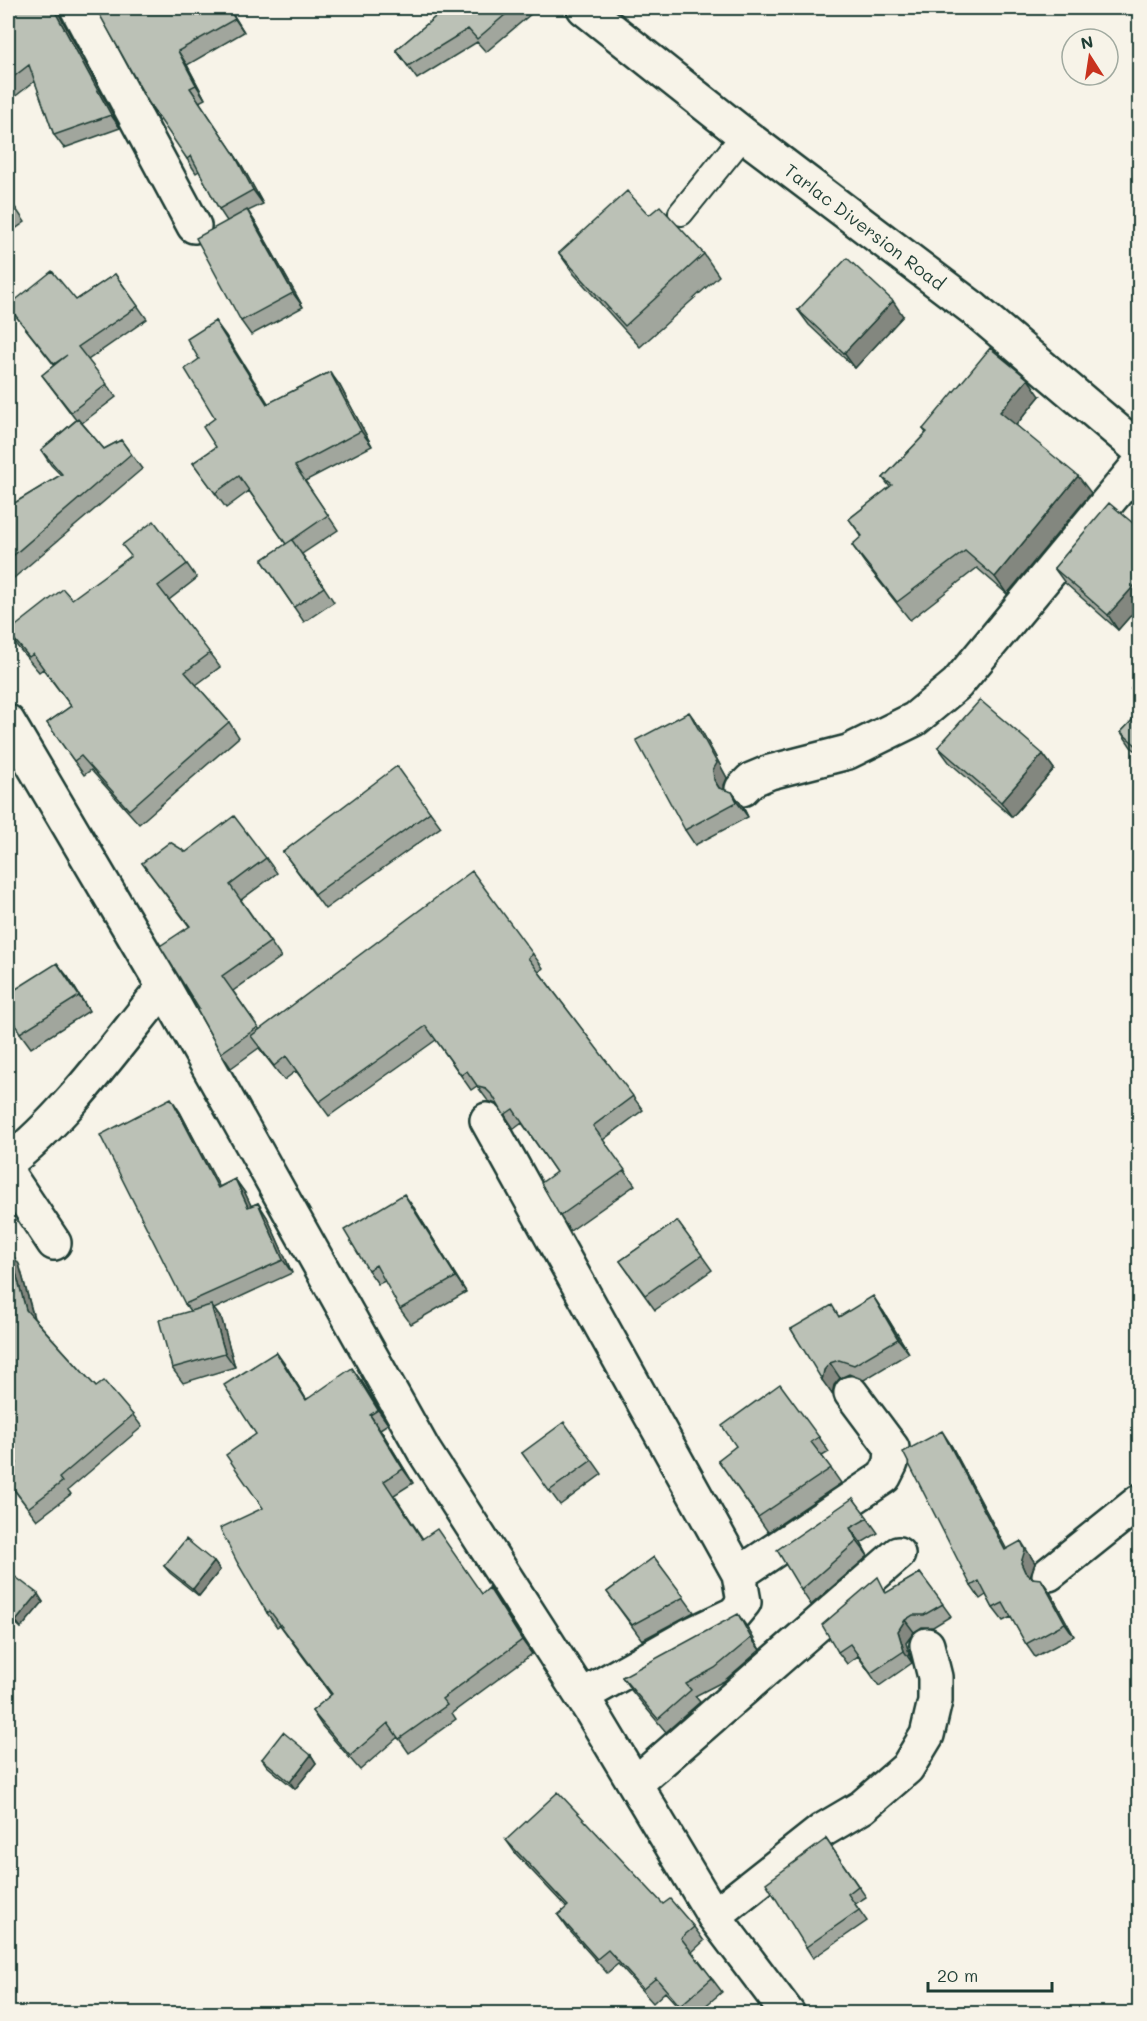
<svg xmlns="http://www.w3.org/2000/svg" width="1147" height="2021" viewBox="0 0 1147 2021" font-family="Mali,sans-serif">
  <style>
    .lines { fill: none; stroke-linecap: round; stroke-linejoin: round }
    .lane-casing { stroke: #1f3d34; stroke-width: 28 }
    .street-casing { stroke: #1f3d34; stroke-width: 38 }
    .secondary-casing { stroke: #1f3d34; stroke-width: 38 }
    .lane { stroke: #f7f3e8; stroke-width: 24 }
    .street { stroke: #f7f3e8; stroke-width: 33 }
    .secondary { stroke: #f7f3e8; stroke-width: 33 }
    .wall { fill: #a1a69d; stroke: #1f3d34; stroke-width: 1.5 }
    .shaded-wall { fill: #83877f; stroke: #1f3d34; stroke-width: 1.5 }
    .building { fill: #bbc1b6; stroke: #1f3d34; stroke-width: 1.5 }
    .labels { text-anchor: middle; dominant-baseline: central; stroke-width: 5; stroke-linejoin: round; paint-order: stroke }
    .street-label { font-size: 18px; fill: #1f3d34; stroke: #f7f3e8 }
  </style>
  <rect width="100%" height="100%" fill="#f7f3e8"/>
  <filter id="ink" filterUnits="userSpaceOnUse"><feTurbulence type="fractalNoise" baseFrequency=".0167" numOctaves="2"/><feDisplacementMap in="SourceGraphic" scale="12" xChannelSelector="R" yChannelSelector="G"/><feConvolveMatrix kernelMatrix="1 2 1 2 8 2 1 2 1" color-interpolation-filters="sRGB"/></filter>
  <g filter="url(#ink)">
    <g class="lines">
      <defs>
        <path id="lane" d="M 681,213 L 744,135"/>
        <path id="street" d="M 77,8 L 194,226
          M 8,722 L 164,987 L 424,1451 L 590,1709 L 714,1916 L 788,2014
          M 742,789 L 751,780 L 770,772 L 848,752 L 915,719 L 957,684 L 1140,463
          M 487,1120 L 739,1574 L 744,1602 L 734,1614 L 688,1636 L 582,1696
          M 8,1162 C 66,1117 117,1044 164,987
          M 8,1174 L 54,1243
          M 739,1574 L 884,1477 L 891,1463 L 892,1448 L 851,1393
          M 1049,1574 L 1140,1501
          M 635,1784 L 898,1554
          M 714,1916 L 823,1830 L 862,1807 L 907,1768 L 927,1735 L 935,1701 L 935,1677 L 927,1645"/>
        <g id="secondary">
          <path id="s1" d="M 584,8 L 744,135 L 974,309 L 1140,450"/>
        </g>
      </defs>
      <use href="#lane" class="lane-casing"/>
      <use href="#street" class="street-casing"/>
      <use href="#secondary" class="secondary-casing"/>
      <use href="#lane" class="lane"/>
      <use href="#street" class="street"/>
      <use href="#secondary" class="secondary"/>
    </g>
    <path class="wall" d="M 8,8 L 58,8 L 60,16 L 120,128 L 64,148 L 54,135 L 35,81 L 8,102 Z
      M 96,8 L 229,8 L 244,32 L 187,65 L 205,99 L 199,102 L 242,166 L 263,204 L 248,211 L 257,225 L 303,307 L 251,335 L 241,321 L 227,221 L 219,209 L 199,171 L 196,173 L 187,159 Z
      M 446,8 L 538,8 L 486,52 L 477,42 L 417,79 L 396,50 Z
      M 8,197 L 25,222 L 8,234 Z
      M 649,215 L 704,254 L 719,276 L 640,347 L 574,274 L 559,253 Z
      M 115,274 L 147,319 L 88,360 L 116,397 L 82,423 L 104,449 L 121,440 L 142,469 L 8,583 L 8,507 L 61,475 L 51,465 L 41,450 L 76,420 L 42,375 L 54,365 L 8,306 L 76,300 Z
      M 798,310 L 903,316 L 855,368 L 809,325 Z
      M 215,321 L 268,404 L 330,372 L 340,386 L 372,446 L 305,481 L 338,530 L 302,554 L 334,602 L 304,622 L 262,560 L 286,544 L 249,491 L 226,508 L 193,463 L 216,447 L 215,418 L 199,359 Z
      M 1040,396 L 1016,425 L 1091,493 L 1007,594 L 977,568 L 910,620 L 864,562 L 852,545 L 862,537 L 849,519 L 890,487 L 883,478 L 926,433 L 923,429 Z
      M 1140,529 L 1140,605 L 1118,630 L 1065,583 L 1054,568 Z
      M 187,564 L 197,578 L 169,600 L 220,667 L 196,685 L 229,722 L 239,737 L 139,824 L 91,770 L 84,775 L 47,723 L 71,706 L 43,669 L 39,672 L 17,646 L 8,632 Z
      M 1140,680 L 1140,701 L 1131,689 Z
      M 1140,712 L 1140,754 L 1131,747 L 1121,732 Z
      M 699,726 L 727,778 L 724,785 L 724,790 L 732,792 L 743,807 L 748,817 L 695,845 L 685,830 Z
      M 938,747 L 1043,754 L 1054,769 L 1012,817 L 949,762 Z
      M 430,812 L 441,827 L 325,909 L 283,852 Z
      M 186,852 L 266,858 L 277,873 L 241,900 L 281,957 L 233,991 L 260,1030 L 533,954 L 543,968 L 539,972 L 643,1110 L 603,1140 L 635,1185 L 570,1231 L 560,1216 L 556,1172 L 522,1123 L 514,1129 L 499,1106 L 496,1104 L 488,1101 L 477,1086 L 471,1090 L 436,1040 L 329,1116 L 296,1071 L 284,1080 L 259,1048 L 231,1068 L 221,1053 L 199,1009 L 189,926 L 142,863 Z
      M 68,977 L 89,1011 L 31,1048 L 20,1033 Z
      M 180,1112 L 219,1187 L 235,1179 L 245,1193 L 251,1206 L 258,1203 L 267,1217 L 292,1273 L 214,1309 L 222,1320 L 235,1367 L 183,1383 L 172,1368 L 190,1311 L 185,1304 Z
      M 414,1208 L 466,1292 L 411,1324 L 400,1309 L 385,1281 L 378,1284 L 368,1270 Z
      M 677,1221 L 712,1270 L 655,1310 L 620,1261 Z
      M 19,1264 L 34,1318 L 96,1387 L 133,1415 L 142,1427 L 68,1490 L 71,1494 L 37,1520 L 8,1482 L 17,1463 Z
      M 883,1311 L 909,1353 L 864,1380 L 849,1374 L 840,1378 L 834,1385 L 832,1394 L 791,1329 L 840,1316 Z
      M 286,1366 L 306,1399 L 362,1382 L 388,1424 L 380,1429 L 413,1483 L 394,1495 L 423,1539 L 482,1594 L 499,1602 L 532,1654 L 452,1713 L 456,1719 L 409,1753 L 398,1737 L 360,1770 L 322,1726 L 312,1711 L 331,1695 L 280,1625 L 277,1627 L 267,1613 L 263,1508 Z
      M 819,1437 L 829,1452 L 822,1456 L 841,1483 L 768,1532 L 718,1460 Z
      M 951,1445 L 1006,1549 L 1030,1555 L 1035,1563 L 1031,1576 L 1050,1592 L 1074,1636 L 1035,1657 L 1026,1644 L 1011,1617 L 1003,1621 L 993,1608 L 986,1595 L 980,1599 L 971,1586 Z
      M 522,1453 L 592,1460 L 602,1474 L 560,1505 Z
      M 853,1498 L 878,1533 L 861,1543 L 868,1556 L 811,1605 L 801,1590 Z
      M 654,1557 L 694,1612 L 642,1640 L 607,1592 Z
      M 214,1562 L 220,1570 L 199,1596 L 170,1573 L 164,1566 Z
      M 920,1573 L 951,1616 L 933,1627 L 922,1627 L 914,1632 L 906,1643 L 912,1663 L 879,1686 L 858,1656 L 847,1664 L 838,1652 L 888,1592 Z
      M 8,1574 L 43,1602 L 21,1628 L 8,1617 Z
      M 747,1627 L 760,1650 L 724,1681 L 695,1696 L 700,1702 L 666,1732 L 631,1690 L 622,1677 Z
      M 311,1755 L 316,1763 L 295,1789 L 267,1766 L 262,1759 Z
      M 826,1839 L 866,1897 L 855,1904 L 867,1921 L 813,1958 L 806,1947 Z
      M 506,1840 L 663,1904 L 694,1927 L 704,1941 L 692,1952 L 722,1992 L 697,2013 L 684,2013 L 665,1992 L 653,2003 L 618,1964 L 607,1973 L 568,1929 L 558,1915 L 567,1908 L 516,1854 Z"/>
    <path class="shaded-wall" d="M 53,8 L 58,8 L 60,16 L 120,128 L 111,115 Z
      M 228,8 L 229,8 L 244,32 L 235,19 Z
      M 178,51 L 187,65 L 205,99 L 196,85 Z
      M 190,88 L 242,166 L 263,204 L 253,190 Z
      M 247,210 L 257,225 L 303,307 L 293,293 Z
      M 893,301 L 903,316 L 855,368 L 844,353 Z
      M 215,321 L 226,336 L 278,419 L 267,404 Z
      M 330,372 L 340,386 L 372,446 L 361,431 Z
      M 1028,379 L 1040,396 L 1012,430 L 1000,412 Z
      M 1078,476 L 1091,493 L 1007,594 L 995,577 Z
      M 1140,579 L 1140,605 L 1118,630 L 1108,615 Z
      M 689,712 L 699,726 L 727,778 L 724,785 L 724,794 L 729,803 L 714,780 Z
      M 1043,754 L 1054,769 L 1012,817 L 1001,802 Z
      M 732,792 L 743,807 L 748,817 L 737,802 Z
      M 57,963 L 68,977 L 89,1011 Z
      M 171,1098 L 180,1112 L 227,1201 L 218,1188 Z
      M 235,1179 L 245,1193 L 258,1220 L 248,1207 Z
      M 404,1194 L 414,1208 L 466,1292 L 456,1277 Z
      M 258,1203 L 267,1217 L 292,1273 L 283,1260 Z
      M 10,1251 L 19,1264 L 35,1323 L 26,1310 Z
      M 873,1296 L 883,1311 L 909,1353 L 898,1339 Z
      M 211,1305 L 222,1320 L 235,1367 L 225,1353 Z
      M 276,1352 L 286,1366 L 315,1414 L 306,1400 Z
      M 830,1363 L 840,1378 L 834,1385 L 832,1394 L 822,1380 L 824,1370 Z
      M 352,1368 L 362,1382 L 388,1424 L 378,1410 Z
      M 370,1415 L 380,1429 L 413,1483 L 403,1469 Z
      M 942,1431 L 951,1445 L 1014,1563 L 1005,1550 Z
      M 850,1528 L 861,1543 L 868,1556 L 857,1541 Z
      M 1021,1541 L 1035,1563 L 1030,1576 L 1025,1572 L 1021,1563 Z
      M 214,1562 L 220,1570 L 199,1596 L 193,1589 Z
      M 1041,1579 L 1050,1592 L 1074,1636 L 1065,1623 Z
      M 489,1588 L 499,1602 L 532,1654 L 522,1640 Z
      M 38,1594 L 43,1602 L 21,1628 L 16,1621 Z
      M 738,1614 L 747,1627 L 760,1650 L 751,1638 Z
      M 905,1620 L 914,1632 L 906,1643 L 912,1663 L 904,1651 L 898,1631 Z
      M 311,1755 L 316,1763 L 295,1789 L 290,1782 Z"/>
    <path class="building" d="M 8,8 L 53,8 L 111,115 L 54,135 L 29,65 L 8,81 Z
      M 96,8 L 228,8 L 235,19 L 178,51 L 196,85 L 190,88 L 233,152 L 253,190 L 219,209 L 191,156 L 187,159 L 149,103 Z
      M 446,8 L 513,8 L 477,39 L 468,29 L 408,66 L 396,50 Z
      M 627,191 L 649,215 L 660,206 L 704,254 L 625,326 L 559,253 Z
      M 8,197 L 14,206 L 8,210 Z
      M 247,210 L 293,293 L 241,321 L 196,238 Z
      M 847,258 L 893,301 L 844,353 L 798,310 Z
      M 52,271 L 76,300 L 115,274 L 138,306 L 78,347 L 107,384 L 71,412 L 42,375 L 67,355 L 54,364 L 8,306 Z
      M 215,321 L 267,404 L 330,372 L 361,431 L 295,466 L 328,515 L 286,544 L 239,476 L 215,493 L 193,463 L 216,447 L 203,427 L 215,418 L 185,369 L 199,359 L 187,339 Z
      M 990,348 L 1028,379 L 1000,412 L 1078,476 L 995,577 L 965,551 L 897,602 L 852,545 L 862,536 L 849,519 L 892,485 L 883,478 L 927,432 L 923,429 Z
      M 78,419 L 104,449 L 121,440 L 131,454 L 8,560 L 8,507 L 62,474 L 41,450 Z
      M 1109,503 L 1140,529 L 1140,579 L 1108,615 L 1054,568 Z
      M 154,521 L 187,564 L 158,586 L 210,653 L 185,672 L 229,722 L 129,810 L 81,756 L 74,761 L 47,723 L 71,706 L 33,654 L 29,657 L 8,632 L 63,589 L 72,599 L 131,556 L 122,545 Z
      M 292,540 L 324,587 L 294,607 L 262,560 Z
      M 1140,680 L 1140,697 L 1131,689 Z
      M 980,700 L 1043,754 L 1001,802 L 938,747 Z
      M 689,712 L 717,763 L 713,770 L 714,780 L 719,788 L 732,792 L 737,802 L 685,830 L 636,740 Z
      M 1140,712 L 1140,749 L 1121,732 Z
      M 397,766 L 430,812 L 315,894 L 283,852 Z
      M 234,816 L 266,858 L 230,885 L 270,942 L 222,976 L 258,1027 L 221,1053 L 197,1010 L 199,1009 L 160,946 L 190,926 L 142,863 L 170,842 L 186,852 Z
      M 472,871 L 533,954 L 528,958 L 633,1096 L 593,1126 L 625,1170 L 560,1216 L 541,1183 L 556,1172 L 513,1109 L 504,1115 L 493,1096 L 486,1089 L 478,1087 L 467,1071 L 461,1075 L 426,1026 L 319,1102 L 286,1056 L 274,1066 L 251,1036 Z
      M 57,963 L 79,996 L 20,1033 L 8,1013 L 8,994 Z
      M 171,1098 L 218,1188 L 235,1179 L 248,1207 L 258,1203 L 283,1260 L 185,1304 L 100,1135 Z
      M 404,1194 L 456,1277 L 400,1309 L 376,1265 L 368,1270 L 344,1230 Z
      M 677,1221 L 702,1255 L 645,1295 L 620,1261 Z
      M 8,1248 L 10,1251 L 26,1310 L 96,1387 L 104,1381 L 133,1415 L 59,1478 L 62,1482 L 28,1508 L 8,1481 L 8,1470 L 17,1463 L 8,1449 Z
      M 873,1296 L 898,1339 L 854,1365 L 839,1360 L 830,1363 L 824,1370 L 822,1380 L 791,1329 L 832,1305 L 839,1317 Z
      M 211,1305 L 225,1353 L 172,1368 L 159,1320 Z
      M 276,1352 L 306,1400 L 352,1368 L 378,1410 L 370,1415 L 403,1469 L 384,1481 L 422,1539 L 437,1529 L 482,1594 L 489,1588 L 522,1640 L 442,1699 L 447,1705 L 399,1739 L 388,1723 L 350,1756 L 312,1711 L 332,1694 L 270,1611 L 267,1613 L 237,1562 L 220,1528 L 263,1508 L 226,1455 L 256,1434 L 224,1385 Z
      M 780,1384 L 819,1437 L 811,1442 L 831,1468 L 758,1517 L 718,1460 L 736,1446 L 722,1426 Z
      M 564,1422 L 592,1460 L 549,1491 L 522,1453 Z
      M 942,1431 L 1005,1550 L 1021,1541 L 1025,1550 L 1021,1563 L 1025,1572 L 1032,1578 L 1041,1579 L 1065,1623 L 1026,1644 L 1003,1603 L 993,1608 L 979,1581 L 971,1586 L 903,1452 Z
      M 853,1498 L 868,1518 L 850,1528 L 857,1541 L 801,1590 L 777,1550 Z
      M 186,1539 L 214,1562 L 193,1589 L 164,1566 Z
      M 654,1557 L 684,1597 L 632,1625 L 607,1592 Z
      M 9,1572 L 38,1594 L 16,1621 L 8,1614 L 8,1574 Z
      M 920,1573 L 943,1604 L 924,1615 L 913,1615 L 905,1620 L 898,1631 L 904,1651 L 871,1673 L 850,1644 L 838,1652 L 822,1625 L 878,1577 L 886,1593 Z
      M 738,1614 L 751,1638 L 715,1668 L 686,1684 L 691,1690 L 658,1719 L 622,1677 Z
      M 283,1732 L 311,1755 L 290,1782 L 262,1759 Z
      M 558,1792 L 663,1904 L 670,1899 L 694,1927 L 681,1938 L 712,1978 L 680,2006 L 656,1978 L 643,1989 L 608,1950 L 597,1959 L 558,1915 L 568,1906 L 506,1840 Z
      M 826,1839 L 858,1886 L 848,1894 L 859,1910 L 806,1947 L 766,1883 Z"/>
  </g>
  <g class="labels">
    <g class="street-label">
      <text stroke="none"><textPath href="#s1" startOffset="356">Tarlac Diversion Road</textPath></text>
    </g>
  </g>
  <rect width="1147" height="2021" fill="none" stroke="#f7f3e8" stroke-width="30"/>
  <rect x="15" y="15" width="1117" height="1991" fill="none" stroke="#1f3d34" stroke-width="2" filter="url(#ink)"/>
  <g transform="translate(1090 57) rotate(348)"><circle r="28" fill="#f7f3e8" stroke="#a1aaa0" stroke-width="1.5"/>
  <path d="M0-4.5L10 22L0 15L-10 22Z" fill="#c8321e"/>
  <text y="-9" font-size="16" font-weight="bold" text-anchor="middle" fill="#1f3d34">N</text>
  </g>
  <path d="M928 1982v9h124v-9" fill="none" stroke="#1f3d34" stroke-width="3"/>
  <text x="937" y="1982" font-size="18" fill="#1f3d34" stroke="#f7f3e8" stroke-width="4.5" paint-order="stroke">20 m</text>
</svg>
